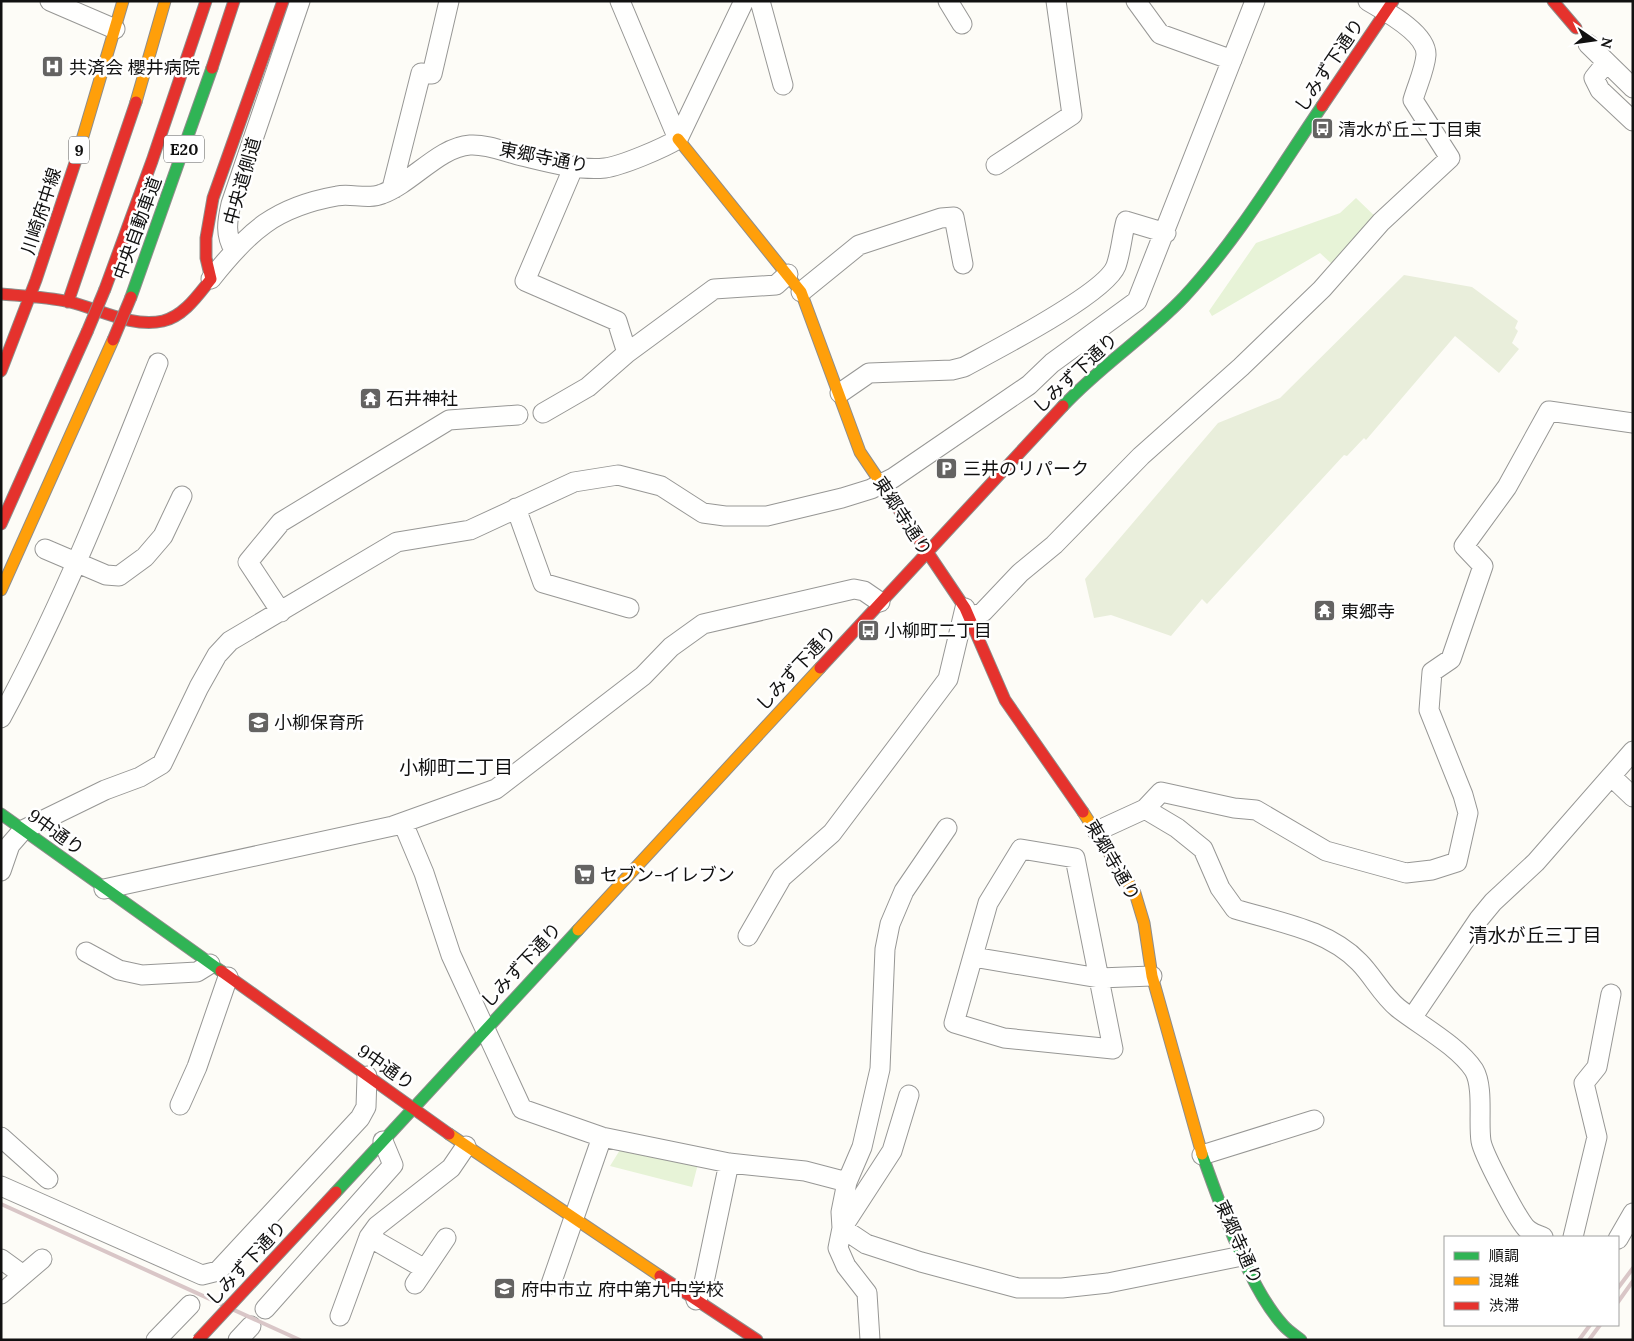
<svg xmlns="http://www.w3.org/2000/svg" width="1634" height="1341" viewBox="0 0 1634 1341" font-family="Lora,'Noto Sans JP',serif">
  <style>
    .green { fill: #e7f3d7 }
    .cemetery { fill: #e9eedb }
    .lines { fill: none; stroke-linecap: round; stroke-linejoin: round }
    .street-casing { stroke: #979795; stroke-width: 21 }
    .fast-casing { stroke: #8e8d8b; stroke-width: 13 }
    .slow-casing { stroke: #8e8d8b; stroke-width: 13 }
    .jam-casing { stroke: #8e8d8b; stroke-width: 13 }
    .street { stroke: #fffffe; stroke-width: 19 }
    .fast { stroke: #30b455; stroke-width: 11 }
    .slow { stroke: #ff9f0a; stroke-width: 11 }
    .jam { stroke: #e5322d; stroke-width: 11 }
    .rail { stroke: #d9c6c7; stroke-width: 4 }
    .jam-bridge-casing { stroke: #8e8d8b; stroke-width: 13; stroke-linecap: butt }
    .jam-bridge { stroke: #e5322d; stroke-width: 11 }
    .labels { text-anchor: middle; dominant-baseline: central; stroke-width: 5; stroke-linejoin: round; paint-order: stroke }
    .shield { fill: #fff; stroke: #585858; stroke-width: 1 }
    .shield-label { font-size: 16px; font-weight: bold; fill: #111 }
    .street-label { font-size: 18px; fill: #111; stroke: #fff }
    .poi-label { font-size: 18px; fill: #111; stroke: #fff; text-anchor: start }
    .neighbourhood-label { font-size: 19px; fill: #111; stroke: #fff }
  </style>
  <rect width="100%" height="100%" fill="#fdfcf7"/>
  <path class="green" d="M 1356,198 L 1381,222 L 1334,266 L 1320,253 L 1212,316 L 1209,311 L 1256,243 L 1340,213 Z
    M 623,1145 L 698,1164 L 692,1187 L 610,1166 Z"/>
  <path class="cemetery" d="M 1404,275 L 1472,287 L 1518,321 L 1515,328 L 1518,331 L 1512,343 L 1519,349 L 1499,373 L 1455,336 L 1366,440 L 1364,438 L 1347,456 L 1344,455 L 1207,604 L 1202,599 L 1171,636 L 1111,615 L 1094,618 L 1085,579 L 1218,423 L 1280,398 Z"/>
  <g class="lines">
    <defs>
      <path id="street" d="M 50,1 L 115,29
        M 620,1 L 678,139
        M 760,1 L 783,85
        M 948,1 L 962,24
        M 1136,1 L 1160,34 L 1232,60
        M 1588,44 L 1633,88
        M 1606,63 L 1594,78 L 1600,90 L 1633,121
        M 678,139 L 744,1
        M 996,165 L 1072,115 L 1056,1
        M 574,166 L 525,281 L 617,321 L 627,353
        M 395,188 L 393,184 L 421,73 L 432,74 L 449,1
        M 234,250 C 225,234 227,222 231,204 L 300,1
        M 211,279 C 249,231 275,207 337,196 C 351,193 368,200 382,194 C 412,183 439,147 470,145 C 488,144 505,152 522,156 C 547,162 579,171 605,168 C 621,166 664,148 678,139
        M 801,292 L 859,245 L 941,218 L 954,217 L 963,264
        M 840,393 L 869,373 L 952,370 L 964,367 C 995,350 1105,294 1116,266 C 1121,252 1122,235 1126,221 L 1166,233
        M 543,413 L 588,387 L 627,353 L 714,289 L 776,285 L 788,274
        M 516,508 L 543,583 L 629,608
        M 45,549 L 106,575 L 119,576 L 145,557 L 163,536 L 182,496
        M 281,612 L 248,562 L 281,522 L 449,420 L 518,415
        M 970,617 L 983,612 L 1020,573 L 1054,545 L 1141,456 L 1241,367 L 1322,289 L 1381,222 L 1450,158 L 1413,100 C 1417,86 1425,69 1426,55 C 1427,33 1385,11 1368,1
        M 1,718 C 63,604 110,484 158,363
        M 1612,777 L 1633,797
        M 1145,809 L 1177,828 L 1203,849 L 1220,888 L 1235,909 C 1277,922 1327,929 1359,962 C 1373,976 1382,995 1398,1008 C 1421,1026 1458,1046 1474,1070 C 1484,1087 1478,1122 1481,1141 C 1483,1154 1517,1218 1526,1228 C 1531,1233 1537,1235 1543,1237
        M 403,823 L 424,873 L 451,955 L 522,1109 L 602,1137 L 729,1163 L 805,1171 L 847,1182
        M 1097,831 L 1145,809 L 1161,792 L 1234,808 L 1256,810 L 1326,851 L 1406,873 L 1432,870 L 1457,862 L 1468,813 L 1463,795 L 1429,710 L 1432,672 L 1451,659 L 1483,566 L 1464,546 L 1507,487 L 1549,411 L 1633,423
        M 1021,849 L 1075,858 L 1113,1049 L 1004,1038 L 954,1023 L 988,903 Z
        M 1,871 L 10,845 L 23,830 L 105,790 L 140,777 L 162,764 L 199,687 L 217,655 L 230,641 L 397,542 L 470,530 L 574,482 L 618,475 L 661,486 L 703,513 L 725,516 L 767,516 L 842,498 L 871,489 L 893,478 L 1029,385 L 1052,363 L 1137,301 L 1255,1
        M 104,889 L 393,826 L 496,789 L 643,676 L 671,647 L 703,624 L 854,589 L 864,591 L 880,602
        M 748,936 L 782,877 L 832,833 L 948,679 L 965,608
        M 86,952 L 119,970 L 142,975 L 197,972 L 210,964
        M 973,957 L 1099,978 L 1152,976
        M 1412,1018 L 1479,919 L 1493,902 L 1536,862 L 1633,751
        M 180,1105 L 197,1067 L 228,977
        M 1,1137 L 48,1179
        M 1202,1155 L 1314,1120
        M 1,1186 L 202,1275 L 218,1271 L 360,1118 L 366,1107 L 367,1076
        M 842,1228 L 866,1244 L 921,1262 L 1018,1288 L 1062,1288 L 1108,1283 L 1242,1256
        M 842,1228 L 892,1151 L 909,1095
        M 369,1237 L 425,1269
        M 1573,1237 L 1597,1137 L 1584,1083 L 1597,1067 L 1611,994
        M 1618,1239 L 1633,1213
        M 1,1259 L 23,1275
        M 415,1284 L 446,1238
        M 551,1284 L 602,1137
        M 1,1294 L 42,1259
        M 696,1300 L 703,1287 L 729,1163
        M 265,1309 L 393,1165 L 383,1141
        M 340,1316 L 369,1237 L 377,1226 L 451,1168 L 466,1146
        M 156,1340 L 190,1305
        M 238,1340 L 251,1326
        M 870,1340 L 867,1293 L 846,1266 L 838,1248 L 842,1228 L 841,1212 L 847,1182 L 862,1147 L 880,1069 L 885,949 L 890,924 L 904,891 L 947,828"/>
      <path id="fast" d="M 131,297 L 212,68
        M 1063,406 C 1100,366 1147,336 1184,297 C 1237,240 1278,171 1322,106
        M 1,814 L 221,971
        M 1202,1154 C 1219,1202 1249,1288 1283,1325 C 1288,1331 1295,1335 1301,1340
        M 336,1192 L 578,930"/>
      <path id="slow" d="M 136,102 L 165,1
        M 678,139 L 801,292 L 860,452 L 887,492
        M 76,160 L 123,1
        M 1,590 L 113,340
        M 1083,812 L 1135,893 L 1144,923 L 1152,976 L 1202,1154
        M 578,930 L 820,668
        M 449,1134 L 660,1276"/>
      <path id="jam" d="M 1553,1 L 1576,28
        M 212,68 L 234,1
        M 1322,106 L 1393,1
        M 211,279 L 206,258 L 206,238 L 213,198 L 283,1
        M 105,289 L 152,161 L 206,1
        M 1,294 C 24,296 47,297 70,302 C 99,309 132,328 163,321 C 184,316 198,295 211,279
        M 68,302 L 136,102
        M 1,371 L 36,280 L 76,160
        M 887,492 L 965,608 L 1005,700 L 1083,812
        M 1,524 L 87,332
        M 820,668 L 1063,406
        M 221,971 L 449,1134
        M 660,1276 L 757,1340"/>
    </defs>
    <use href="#street" class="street-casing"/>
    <use href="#fast" class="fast-casing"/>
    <use href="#slow" class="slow-casing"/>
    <use href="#jam" class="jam-casing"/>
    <use href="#street" class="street"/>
    <use href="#fast" class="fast"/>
    <use href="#slow" class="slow"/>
    <use href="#jam" class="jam"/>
    <path class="rail" d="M 1,1204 L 300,1340
      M 1618,1288 L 1633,1268
      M 1618,1302 L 1633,1281
      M 1579,1340 L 1590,1325
      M 1589,1340 L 1600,1325"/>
    <defs>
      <path id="jam-bridge" d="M 87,332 L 105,289
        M 113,340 L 131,297
        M 198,1340 L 336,1192"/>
    </defs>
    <use href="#jam-bridge" class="jam-bridge-casing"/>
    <use href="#jam-bridge" class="jam-bridge"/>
  </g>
  <defs>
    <symbol id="hospital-square" viewBox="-11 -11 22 22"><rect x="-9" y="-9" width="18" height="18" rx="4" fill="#646362" stroke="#fff"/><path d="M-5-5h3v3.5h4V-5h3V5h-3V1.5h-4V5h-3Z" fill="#fff"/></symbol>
    <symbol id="bus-square" viewBox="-11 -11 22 22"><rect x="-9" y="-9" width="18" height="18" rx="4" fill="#646362" stroke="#fff"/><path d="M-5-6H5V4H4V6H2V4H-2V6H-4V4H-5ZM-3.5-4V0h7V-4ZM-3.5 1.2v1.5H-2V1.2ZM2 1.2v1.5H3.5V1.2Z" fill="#fff"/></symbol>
    <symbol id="temple-square" viewBox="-11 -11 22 22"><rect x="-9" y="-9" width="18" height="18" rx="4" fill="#646362" stroke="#fff"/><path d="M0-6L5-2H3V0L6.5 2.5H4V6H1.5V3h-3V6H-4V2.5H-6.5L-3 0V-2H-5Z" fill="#fff"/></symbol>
    <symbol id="parking-square" viewBox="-11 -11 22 22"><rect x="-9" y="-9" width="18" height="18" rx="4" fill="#646362" stroke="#fff"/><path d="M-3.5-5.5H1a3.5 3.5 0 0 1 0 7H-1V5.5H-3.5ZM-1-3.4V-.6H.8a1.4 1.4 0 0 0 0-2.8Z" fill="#fff"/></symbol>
    <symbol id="school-square" viewBox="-11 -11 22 22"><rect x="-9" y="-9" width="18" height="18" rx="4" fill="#646362" stroke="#fff"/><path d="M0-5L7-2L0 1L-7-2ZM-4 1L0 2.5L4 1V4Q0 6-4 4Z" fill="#fff"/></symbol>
    <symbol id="supermarket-square" viewBox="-11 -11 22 22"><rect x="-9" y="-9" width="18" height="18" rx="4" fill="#646362" stroke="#fff"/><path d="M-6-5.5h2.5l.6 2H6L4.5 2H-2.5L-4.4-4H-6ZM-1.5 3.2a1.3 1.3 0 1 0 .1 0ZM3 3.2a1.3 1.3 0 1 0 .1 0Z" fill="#fff"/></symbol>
  </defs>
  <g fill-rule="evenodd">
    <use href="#hospital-square" x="40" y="54" width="25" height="25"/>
    <use href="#bus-square" x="1310" y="116" width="25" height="25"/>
    <use href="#temple-square" x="358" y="386" width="25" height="25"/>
    <use href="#parking-square" x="934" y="456" width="25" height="25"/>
    <use href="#temple-square" x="1312" y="598" width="25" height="25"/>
    <use href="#bus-square" x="856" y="618" width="25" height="25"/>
    <use href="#school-square" x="246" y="710" width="25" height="25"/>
    <use href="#supermarket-square" x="572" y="862" width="25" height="25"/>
    <use href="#school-square" x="492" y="1276" width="25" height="25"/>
  </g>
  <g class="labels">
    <g class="shield">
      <rect x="164" y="135.5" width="40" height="27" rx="4"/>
      <rect x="69" y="136.5" width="20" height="27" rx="4"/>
    </g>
    <g class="shield-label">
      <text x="184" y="149">E20</text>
      <text x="79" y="150">9</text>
    </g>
    <g class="street-label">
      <text transform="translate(1329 65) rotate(-56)">しみず下通り</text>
      <text transform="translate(544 157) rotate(11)">東郷寺通り</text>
      <text transform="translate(242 181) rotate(-74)">中央道側道</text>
      <text transform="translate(41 211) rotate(-72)">川崎府中線</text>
      <text transform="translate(137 228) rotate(-70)">中央自動車道</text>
      <text transform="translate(1075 373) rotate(-43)">しみず下通り</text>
      <text transform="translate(903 516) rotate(57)">東郷寺通り</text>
      <text transform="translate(796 668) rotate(-47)">しみず下通り</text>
      <text transform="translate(56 832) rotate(36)">9中通り</text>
      <text transform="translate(1113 860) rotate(60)">東郷寺通り</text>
      <text transform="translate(521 965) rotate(-47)">しみず下通り</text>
      <text transform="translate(386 1067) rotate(35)">9中通り</text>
      <text transform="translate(1239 1242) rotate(66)">東郷寺通り</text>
      <text transform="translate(246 1263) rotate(-47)">しみず下通り</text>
    </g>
    <g class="poi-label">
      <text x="69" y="67">共済会 櫻井病院</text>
      <text x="1338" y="129">清水が丘二丁目東</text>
      <text x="386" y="398">石井神社</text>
      <text x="963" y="468">三井のリパーク</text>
      <text x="1341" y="611">東郷寺</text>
      <text x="884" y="630">小柳町二丁目</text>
      <text x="274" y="722">小柳保育所</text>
      <text x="600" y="874">セブン-イレブン</text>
      <text x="521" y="1289">府中市立 府中第九中学校</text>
    </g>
    <g class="neighbourhood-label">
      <text x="456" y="767">小柳町二丁目</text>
      <text x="1535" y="935">清水が丘三丁目</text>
    </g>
  </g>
  <rect width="1634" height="1341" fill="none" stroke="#111111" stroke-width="5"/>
  <rect x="1444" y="1236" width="175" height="90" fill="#ffffff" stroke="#a0a0a0"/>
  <rect x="1454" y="1252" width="25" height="8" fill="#30b455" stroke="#a0a0a0"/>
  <text x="1489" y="1261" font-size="15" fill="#111111">順調</text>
  <rect x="1454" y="1277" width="25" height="8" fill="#ff9f0a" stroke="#a0a0a0"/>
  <text x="1489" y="1286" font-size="15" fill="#111111">混雑</text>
  <rect x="1454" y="1302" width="25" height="8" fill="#e5322d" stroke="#a0a0a0"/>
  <text x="1489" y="1311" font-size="15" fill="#111111">渋滞</text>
  <g transform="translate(1594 40) rotate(103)" stroke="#ffffff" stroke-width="4" paint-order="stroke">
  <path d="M0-4L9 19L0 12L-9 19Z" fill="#111111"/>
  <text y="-8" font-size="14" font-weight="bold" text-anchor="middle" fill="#111111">N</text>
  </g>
</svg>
